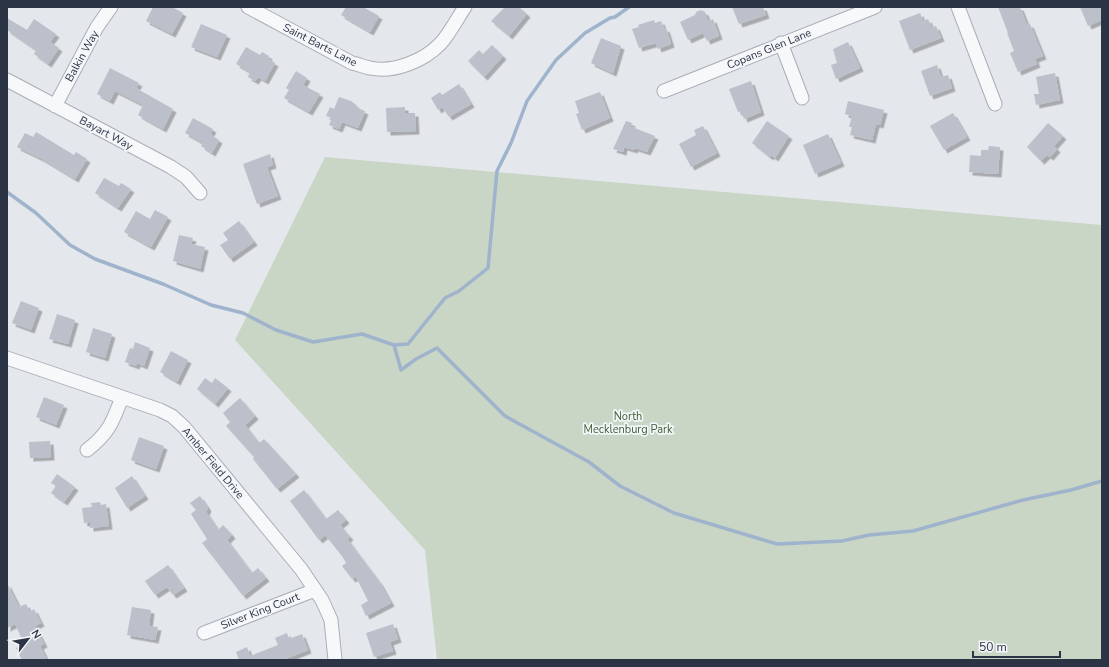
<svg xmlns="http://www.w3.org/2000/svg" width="1109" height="667" viewBox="0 0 1109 667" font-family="'Nunito Sans',sans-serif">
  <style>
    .green { fill: #c9d6c5 }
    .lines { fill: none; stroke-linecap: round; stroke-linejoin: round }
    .stream { stroke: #9fb4cc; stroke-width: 3.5 }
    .building { fill: #bbc0ca; filter: url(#shadow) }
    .street-casing { stroke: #a9aeb7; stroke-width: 15 }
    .street { stroke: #f7f8fa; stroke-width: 13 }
    .labels { text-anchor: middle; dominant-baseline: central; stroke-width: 3.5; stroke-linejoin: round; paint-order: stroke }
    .street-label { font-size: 11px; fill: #2b3445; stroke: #f4f6f9 }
    .park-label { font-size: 11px; fill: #3f6138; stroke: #f4f6f9 }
  </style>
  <defs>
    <filter id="shadow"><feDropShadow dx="3.5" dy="3.5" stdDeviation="0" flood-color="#0004"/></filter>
  </defs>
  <rect width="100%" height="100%" fill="#e4e7ec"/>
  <path class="green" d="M 325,157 L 1102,225 L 1102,660 L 437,660 L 425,550 L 235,340 Z"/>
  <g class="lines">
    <path class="stream" d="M 7,192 L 36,213 L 70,245 L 95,259 L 163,284 L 211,305 L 243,313 L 276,330 L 313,342 L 362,334 L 394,345 L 408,344 L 445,298 L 459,291 L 488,268 L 497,171 L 511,143 L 527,101 L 556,60 L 585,33 L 610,18 L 615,17 L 629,7
      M 394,345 L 401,370 L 416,359 L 437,348 L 505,416 L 589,462 L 620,486 L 674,513 L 777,544 L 842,541 L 869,535 L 913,531 L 1023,500 L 1071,490 L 1102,481"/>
  </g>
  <path class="building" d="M 153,7 L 172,7 L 183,13 L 172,34 L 146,21 Z
    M 346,7 L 363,7 L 379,16 L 370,32 L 341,15 Z
    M 505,7 L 519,7 L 527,14 L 509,36 L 491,21 Z
    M 732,7 L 763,7 L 766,15 L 739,24 Z
    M 998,7 L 1020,7 L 1027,25 L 1030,24 L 1043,56 L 1035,59 L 1037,64 L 1018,72 L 1010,53 L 1014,51 L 1007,33 L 1008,33 Z
    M 1080,7 L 1102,7 L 1102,20 L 1088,26 Z
    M 701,10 L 705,12 L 708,21 L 713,19 L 719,36 L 707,41 L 703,33 L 688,40 L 680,22 L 695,15 L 696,12 Z
    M 920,13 L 923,21 L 928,19 L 932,28 L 936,26 L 941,38 L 910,50 L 899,21 Z
    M 7,18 L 27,30 L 34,19 L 56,34 L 50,42 L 59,48 L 48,64 L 34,54 L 36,50 L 7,30 Z
    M 654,20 L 655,23 L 661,21 L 664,29 L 666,28 L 671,44 L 658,49 L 656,43 L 639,48 L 632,29 L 639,27 L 638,25 Z
    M 201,24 L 227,35 L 217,57 L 191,47 Z
    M 601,38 L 621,46 L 613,73 L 591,63 Z
    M 848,42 L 860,68 L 836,79 L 831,65 L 837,63 L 833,49 Z
    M 492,45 L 503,56 L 484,77 L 468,61 L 479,50 L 483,54 Z
    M 246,47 L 260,55 L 262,52 L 269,56 L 268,59 L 275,63 L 265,81 L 258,77 L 255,81 L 248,77 L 250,72 L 236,64 Z
    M 937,65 L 941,77 L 948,75 L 952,88 L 930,96 L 921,71 Z
    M 110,68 L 139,83 L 136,88 L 173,109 L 163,129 L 138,115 L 143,105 L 115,91 L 110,101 L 97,94 Z
    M 296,71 L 307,78 L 303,85 L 320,94 L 309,112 L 284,98 L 289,90 L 286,88 Z
    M 1055,73 L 1060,100 L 1036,105 L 1034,94 L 1039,94 L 1036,77 Z
    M 751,81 L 761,112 L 744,119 L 741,111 L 738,112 L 729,89 Z
    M 459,84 L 471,104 L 449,117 L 442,107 L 438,110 L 431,98 L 440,92 L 442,95 Z
    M 600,92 L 610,118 L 582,130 L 576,114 L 579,113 L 575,101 Z
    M 339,97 L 351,101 L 356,105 L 355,107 L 365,111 L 358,128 L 342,122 L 339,129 L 329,125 L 332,118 L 326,116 L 330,107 L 334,109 Z
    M 848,101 L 884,110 L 880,125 L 876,124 L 872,140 L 850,135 L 852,127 L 849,127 L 852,116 L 845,114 Z
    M 405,107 L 405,113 L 415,113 L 416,131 L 387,132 L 386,108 Z
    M 953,113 L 967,137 L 944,150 L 930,126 Z
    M 193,118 L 213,129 L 210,134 L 219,140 L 212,153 L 201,146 L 203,143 L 185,133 Z
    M 626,121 L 632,123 L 630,129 L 632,127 L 655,136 L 647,152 L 635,148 L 634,150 L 624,147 L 623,152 L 613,149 Z
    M 767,121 L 789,136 L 775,158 L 771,155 L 770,157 L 752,143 Z
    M 1048,123 L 1063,136 L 1054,146 L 1057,149 L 1050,157 L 1047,155 L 1041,161 L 1027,147 Z
    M 703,126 L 717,153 L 691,167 L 679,144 L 696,135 L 694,130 Z
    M 36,132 L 74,155 L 76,152 L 87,159 L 75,179 L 42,159 L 17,147 L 25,133 L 33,137 Z
    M 828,134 L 841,163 L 815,174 L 803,145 Z
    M 989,146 L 1000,147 L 998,174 L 969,172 L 970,155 L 981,156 L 981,150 L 988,150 Z
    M 270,154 L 273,165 L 267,167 L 278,196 L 257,204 L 243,164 Z
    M 104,178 L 119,186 L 121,183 L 131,189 L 118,208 L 95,193 Z
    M 155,210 L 168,217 L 151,247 L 124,232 L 136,211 L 150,219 Z
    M 239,221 L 254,242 L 230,259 L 220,245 L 228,240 L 223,233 Z
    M 179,235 L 193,238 L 191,244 L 205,247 L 200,269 L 173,261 Z
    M 21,301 L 39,308 L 31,330 L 12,323 Z
    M 57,314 L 75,320 L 68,344 L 49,339 Z
    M 93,328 L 112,334 L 105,358 L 86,352 Z
    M 135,342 L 150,348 L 144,366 L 137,363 L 136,366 L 125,362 L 130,348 L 133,349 Z
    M 171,351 L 188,360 L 177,382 L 160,372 Z
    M 205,378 L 212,383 L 215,378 L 228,388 L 215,404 L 197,389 Z
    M 44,397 L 64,405 L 56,425 L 36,417 Z
    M 240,398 L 255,416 L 245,425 L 259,443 L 264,439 L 296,474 L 277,489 L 253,459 L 254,457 L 226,426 L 230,422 L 223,413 Z
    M 139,437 L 164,446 L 156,469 L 131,460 Z
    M 50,441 L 51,457 L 30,458 L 29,442 Z
    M 57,474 L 75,487 L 64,502 L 51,493 L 56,486 L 51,483 Z
    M 132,476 L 145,496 L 127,508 L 115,488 Z
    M 304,490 L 326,519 L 338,510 L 346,520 L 340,525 L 350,537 L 347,539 L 380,583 L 391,603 L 366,616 L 361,605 L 368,601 L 356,577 L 352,579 L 342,566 L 346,563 L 342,556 L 325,535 L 319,540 L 290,501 Z
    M 200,496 L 208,508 L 206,512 L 218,530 L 223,525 L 232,535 L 227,540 L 252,573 L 258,568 L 266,578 L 243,596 L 202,543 L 207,539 L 191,514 L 196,510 L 190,503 Z
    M 100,502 L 101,505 L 106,504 L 109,526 L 90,528 L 90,522 L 84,523 L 82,508 L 92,507 L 91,503 Z
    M 168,565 L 184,588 L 173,595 L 167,587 L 155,595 L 145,581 Z
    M 7,583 L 19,607 L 26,604 L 30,612 L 34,609 L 41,623 L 35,626 L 44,644 L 40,646 L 47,660 L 22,660 L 16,648 L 24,644 L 15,624 L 7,628 Z
    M 132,607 L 151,610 L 149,626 L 158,627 L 155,640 L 127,635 Z
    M 393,624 L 398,639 L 390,642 L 393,651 L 374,657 L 366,633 Z
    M 287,633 L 289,639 L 302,634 L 308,650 L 283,660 L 239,660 L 236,652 L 247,647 L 250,656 L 278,645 L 275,638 Z"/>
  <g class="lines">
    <defs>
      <path id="street" d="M 248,7 L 352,63 C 358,64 364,67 370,68 C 394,73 424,61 441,43 C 450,33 457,19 465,7
        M 958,7 L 995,104
        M 781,43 L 802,98
        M 7,80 L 171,167 L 186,177 L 200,193
        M 664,91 L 875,7
        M 55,106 L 97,27 L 111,7
        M 7,358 L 160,410 L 172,416 L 184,427 L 301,569 L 322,600 L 331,620 L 335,660
        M 87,450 C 108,434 113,422 122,397
        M 204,633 L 315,590"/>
    </defs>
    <use href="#street" class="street-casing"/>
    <use href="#street" class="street"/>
  </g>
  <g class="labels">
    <g class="street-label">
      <text transform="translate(320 45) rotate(27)">Saint Barts Lane</text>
      <text transform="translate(769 49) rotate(-22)">Copans Glen Lane</text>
      <text transform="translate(82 56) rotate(-61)">Balkin Way</text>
      <text transform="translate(106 133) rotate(28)">Bayart Way</text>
      <text transform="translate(213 463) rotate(50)">Amber Field Drive</text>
      <text transform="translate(260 611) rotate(-21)">Silver King Court</text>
    </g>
    <g class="park-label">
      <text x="628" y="416">North<tspan x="628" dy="13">Mecklenburg Park</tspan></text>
    </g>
  </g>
  <rect width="1109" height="667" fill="none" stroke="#2b3445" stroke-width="16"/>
  <g transform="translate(28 639) rotate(59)" stroke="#f4f6f9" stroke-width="3" paint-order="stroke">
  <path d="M0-3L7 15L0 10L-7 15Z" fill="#2b3445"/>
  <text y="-6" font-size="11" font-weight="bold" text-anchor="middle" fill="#2b3445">N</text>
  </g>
  <path d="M973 651v6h87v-6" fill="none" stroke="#2b3445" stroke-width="2"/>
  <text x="979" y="651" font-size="12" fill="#2b3445" stroke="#f4f6f9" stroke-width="3" paint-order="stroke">50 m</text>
</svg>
